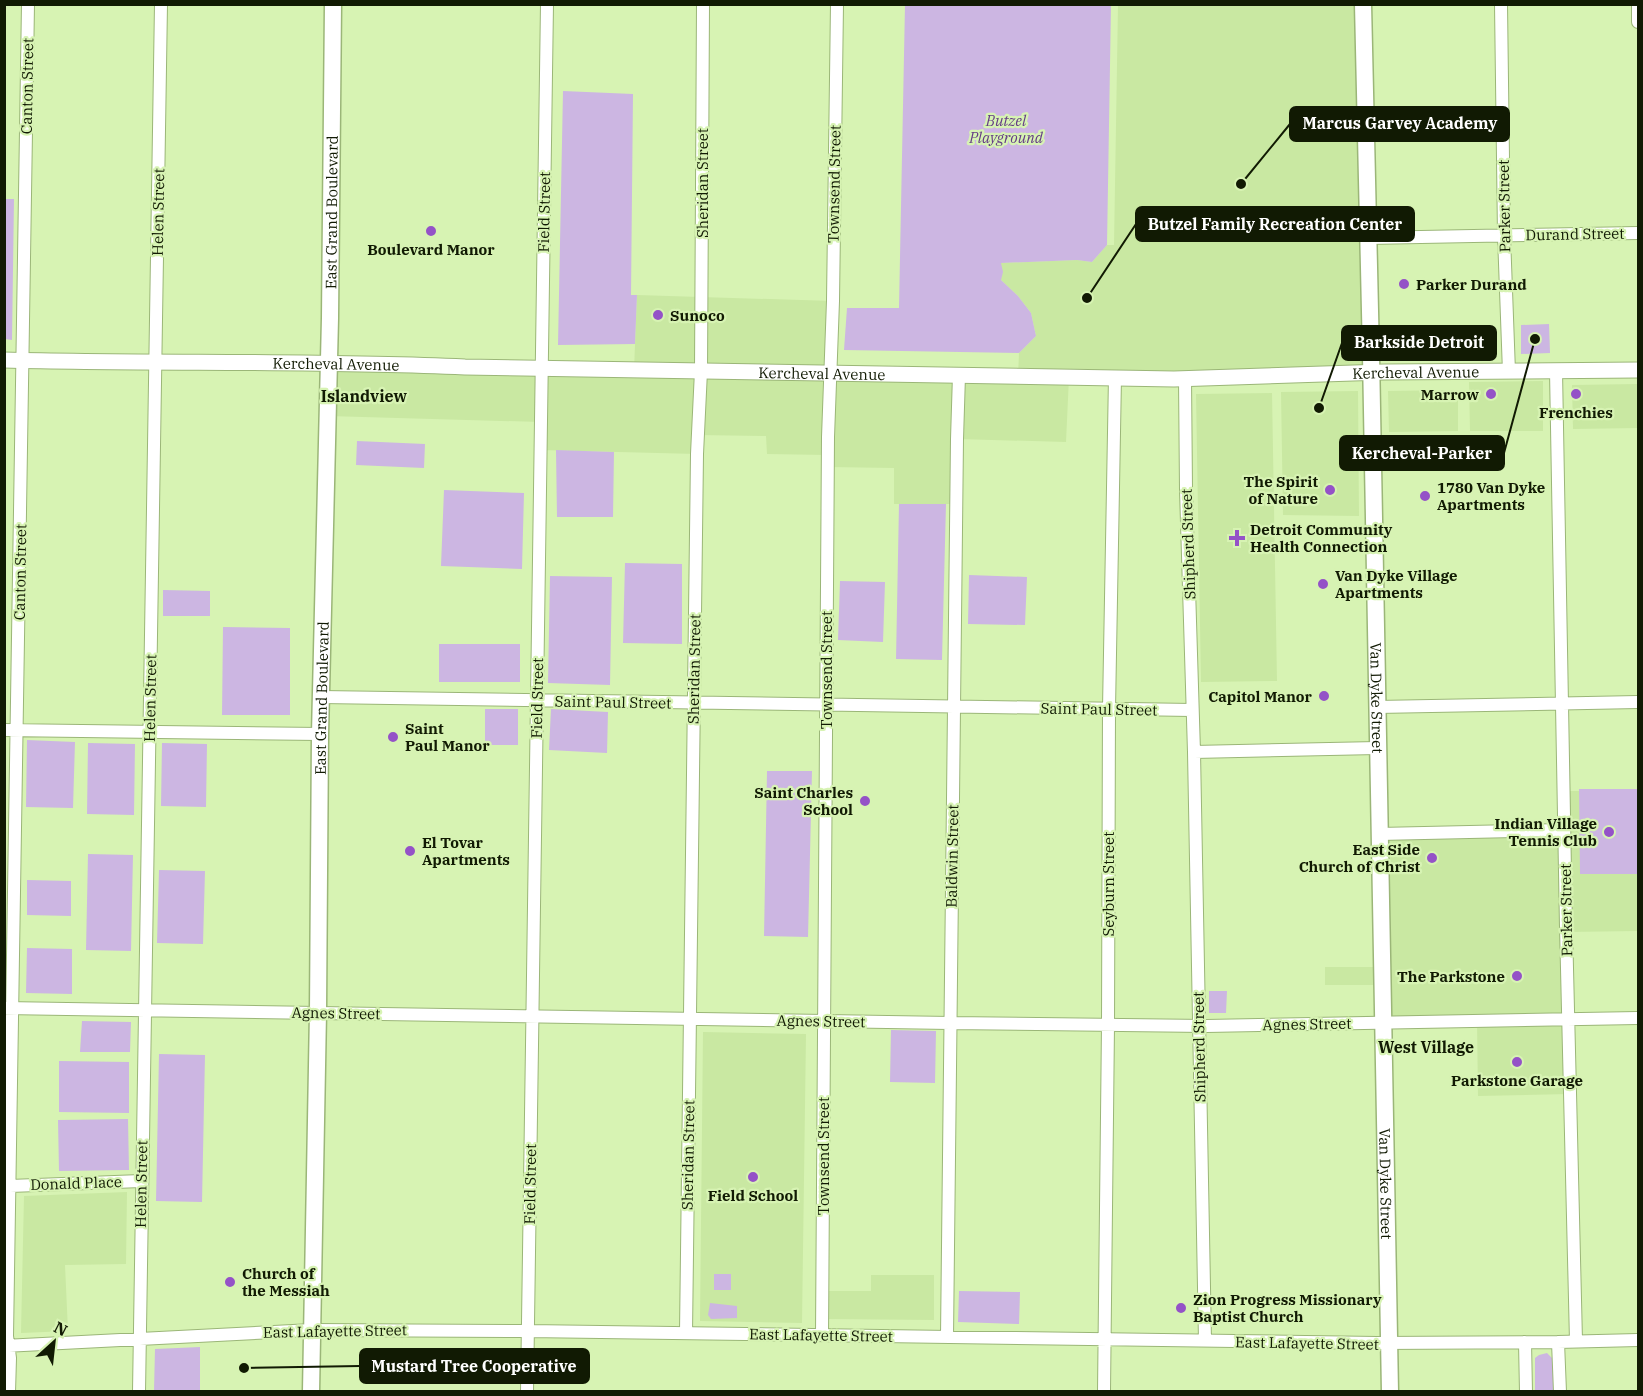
<svg xmlns="http://www.w3.org/2000/svg" width="1643" height="1396" viewBox="0 0 1643 1396" font-family="'IBM Plex Serif',serif">
  <style>
    .built { fill: #c9e8a2 }
    .green { fill: #ccb6e2 }
    .lines { fill: none; stroke-linecap: round; stroke-linejoin: round }
    .minor-casing { stroke: #9bb678; stroke-width: 14 }
    .tertiary-casing { stroke: #9bb678; stroke-width: 17 }
    .secondary-casing { stroke: #9bb678; stroke-width: 19 }
    .minor { stroke: #fff; stroke-width: 12 }
    .tertiary { stroke: #fff; stroke-width: 15 }
    .secondary { stroke: #fff; stroke-width: 16 }
    .poi-dot { fill: #9452c7; stroke: #d7f3b3; stroke-width: 2 }
    .labels { text-anchor: middle; dominant-baseline: central; stroke-width: 4.5; stroke-linejoin: round; paint-order: stroke }
    .street-label { font-size: 15px; fill: #111a03; stroke: #d7f3b3 }
    .park-label { font-size: 15px; font-style: italic; fill: #643c85; stroke: #d7f3b3 }
    .poi-label { font-size: 15px; font-weight: bold; fill: #111a03; stroke: #d7f3b3; text-anchor: start }
    .neighbourhood-label { font-size: 16px; font-weight: bold; fill: #111a03; stroke: #d7f3b3 }
    .leader { fill: none; stroke: #111a03; stroke-width: 2 }
    .callout-dot { fill: #111a03; stroke: #d7f3b3; stroke-width: 2 }
    .callout { fill: #111a03; stroke: #111a03; stroke-width: 2 }
    .callout-label { font-size: 16px; text-anchor: middle; font-weight: bold; fill: #fff }
  </style>
  <rect width="100%" height="100%" fill="#d7f3b3"/>
  <path class="built" d="M 1118,5 L 1363,5 L 1371,372 L 1069,377 L 1066,442 L 957,439 L 956,504 L 894,504 L 894,468 L 828,467 L 827,455 L 767,454 L 766,436 L 697,435 L 697,454 L 540,450 L 541,422 L 328,416 L 328,363 L 634,370 L 637,295 L 833,301 L 830,373 L 1018,376 L 1019,353 L 1036,336 L 1031,313 L 1018,296 L 1001,280 L 1001,263 L 1077,260 L 1092,262 L 1107,245 L 1114,245 Z
    M 1543,381 L 1543,431 L 1470,431 L 1469,382 Z
    M 1638,384 L 1638,428 L 1573,429 L 1572,385 Z
    M 1458,390 L 1458,431 L 1389,432 L 1388,391 Z
    M 1358,391 L 1359,516 L 1283,515 L 1281,392 Z
    M 1272,393 L 1277,681 L 1201,682 L 1196,394 Z
    M 1563,791 L 1638,791 L 1638,931 L 1566,932 L 1570,1094 L 1478,1096 L 1477,1021 L 1383,1023 L 1382,985 L 1325,985 L 1325,967 L 1382,967 L 1379,834 L 1563,830 Z
    M 703,1032 L 806,1034 L 802,1323 L 700,1321 Z
    M 127,1192 L 126,1264 L 65,1265 L 68,1331 L 21,1333 L 24,1196 Z
    M 871,1275 L 934,1275 L 934,1320 L 827,1319 L 827,1291 L 871,1291 Z"/>
  <path class="green" d="M 905,5 L 1111,5 L 1107,245 L 1092,262 L 1077,260 L 1001,263 L 1003,272 L 1001,280 L 1018,296 L 1031,313 L 1036,336 L 1019,353 L 844,350 L 847,308 L 899,308 Z
    M 563,91 L 633,94 L 631,295 L 637,295 L 635,344 L 558,345 Z
    M 5,199 L 14,199 L 12,340 L 5,339 Z
    M 1549,324 L 1550,353 L 1521,354 L 1521,325 Z
    M 357,441 L 425,444 L 424,468 L 356,465 Z
    M 556,450 L 614,452 L 613,517 L 557,517 Z
    M 444,490 L 524,493 L 522,569 L 441,566 Z
    M 899,504 L 946,504 L 942,660 L 896,659 Z
    M 625,563 L 682,564 L 682,644 L 623,643 Z
    M 969,575 L 1027,577 L 1025,625 L 968,624 Z
    M 550,576 L 612,577 L 610,685 L 548,683 Z
    M 840,581 L 885,582 L 883,642 L 838,640 Z
    M 163,590 L 210,591 L 210,616 L 163,616 Z
    M 223,627 L 290,628 L 290,715 L 222,715 Z
    M 439,644 L 520,644 L 520,682 L 439,682 Z
    M 485,709 L 518,709 L 518,745 L 485,745 Z
    M 551,709 L 608,712 L 607,753 L 549,750 Z
    M 27,740 L 75,742 L 73,808 L 26,807 Z
    M 88,743 L 135,744 L 134,815 L 87,814 Z
    M 162,743 L 207,744 L 206,807 L 161,806 Z
    M 767,771 L 812,771 L 808,937 L 764,936 Z
    M 1579,789 L 1638,789 L 1638,874 L 1580,874 Z
    M 88,854 L 133,855 L 131,951 L 86,950 Z
    M 159,870 L 205,871 L 203,944 L 157,943 Z
    M 27,880 L 71,881 L 71,916 L 27,915 Z
    M 27,948 L 72,949 L 72,994 L 26,993 Z
    M 1209,991 L 1227,991 L 1226,1013 L 1209,1013 Z
    M 82,1021 L 131,1022 L 130,1052 L 80,1052 Z
    M 891,1030 L 936,1031 L 935,1083 L 890,1082 Z
    M 159,1054 L 205,1055 L 202,1202 L 156,1201 Z
    M 59,1061 L 129,1062 L 129,1113 L 59,1112 Z
    M 128,1119 L 129,1170 L 59,1171 L 58,1120 Z
    M 714,1274 L 731,1274 L 731,1290 L 714,1290 Z
    M 959,1291 L 1020,1292 L 1019,1324 L 958,1322 Z
    M 710,1303 L 737,1306 L 737,1318 L 711,1319 L 708,1315 Z
    M 200,1347 L 200,1391 L 154,1391 L 155,1349 Z
    M 1547,1353 L 1553,1359 L 1554,1391 L 1535,1392 L 1535,1358 L 1539,1355 Z"/>
  <g class="lines">
    <defs>
      <path id="minor" d="M 1501,4 L 1504,236 L 1509,372
        M 1638,4 L 1638,22
        M 1368,238 L 1638,233
        M 1556,371 L 1566,927 L 1576,1341
        M 1185,378 L 1186,490 L 1194,752 L 1205,1341
        M 321,697 L 1192,710
        M 1377,707 L 1638,702
        M 4,730 L 320,734
        M 1194,752 L 1377,748
        M 1379,834 L 1564,830
        M 4,1008 L 950,1023 L 1206,1026 L 1638,1018
        M 10,1186 L 141,1181
        M 686,1333 L 697,454 L 701,371 L 703,4
        M 822,1335 L 828,437 L 833,301 L 837,4
        M 947,1337 L 957,439 L 959,375
        M 1525,1342 L 1526,1392
        M 1558,1342 L 1560,1392
        M 4,1346 L 312,1330 L 528,1331 L 1377,1343 L 1558,1342 L 1638,1340
        M 9,1392 L 10,1358 L 7,1336 L 28,4
        M 139,1392 L 161,4
        M 527,1392 L 547,4
        M 1104,1392 L 1108,1025 L 1109,709 L 1115,377"/>
      <g id="tertiary">
        <path id="s1" d="M 4,360 C 158,364 312,360 465,367 L 1174,379 L 1384,372 L 1638,370"/>
      </g>
      <g id="secondary">
        <path id="s2" d="M 1363,4 L 1371,355 L 1390,1392"/>
        <path id="s3" d="M 311,1392 L 318,1012 L 320,734 L 330,318 L 333,4"/>
      </g>
    </defs>
    <use href="#minor" class="minor-casing"/>
    <use href="#tertiary" class="tertiary-casing"/>
    <use href="#secondary" class="secondary-casing"/>
    <use href="#minor" class="minor"/>
    <use href="#tertiary" class="tertiary"/>
    <use href="#secondary" class="secondary"/>
  </g>
  <g class="poi-dot">
    <circle cx="431" cy="231" r="6"/>
    <circle cx="1404" cy="284" r="6"/>
    <circle cx="658" cy="315" r="6"/>
    <circle cx="1491" cy="394" r="6"/>
    <circle cx="1576" cy="394" r="6"/>
    <circle cx="1330" cy="490" r="6"/>
    <circle cx="1425" cy="496" r="6"/>
    <path d="M1234 529h6v6h6v6h-6v6h-6v-6h-6v-6h6z"/>
    <circle cx="1323" cy="584" r="6"/>
    <circle cx="1324" cy="696" r="6"/>
    <circle cx="393" cy="737" r="6"/>
    <circle cx="865" cy="801" r="6"/>
    <circle cx="1609" cy="832" r="6"/>
    <circle cx="410" cy="851" r="6"/>
    <circle cx="1432" cy="858" r="6"/>
    <circle cx="1517" cy="976" r="6"/>
    <circle cx="1517" cy="1062" r="6"/>
    <circle cx="753" cy="1177" r="6"/>
    <circle cx="230" cy="1282" r="6"/>
    <circle cx="1181" cy="1308" r="6"/>
  </g>
  <g class="labels">
    <g class="street-label">
      <text transform="translate(27 86) rotate(-89)">Canton Street</text>
      <text transform="translate(702 183) rotate(-90)">Sheridan Street</text>
      <text transform="translate(834 184) rotate(-89)">Townsend Street</text>
      <text transform="translate(1504 206) rotate(-91)">Parker Street</text>
      <text transform="translate(158 212) rotate(-89)">Helen Street</text>
      <text stroke="none"><textPath href="#s3" startOffset="1180">East Grand Boulevard</textPath></text>
      <text transform="translate(544 212) rotate(-89)">Field Street</text>
      <text transform="translate(1575 234) rotate(-1)">Durand Street</text>
      <text stroke="none"><textPath href="#s1" startOffset="332">Kercheval Avenue</textPath></text>
      <text stroke="none"><textPath href="#s1" startOffset="1412">Kercheval Avenue</textPath></text>
      <text stroke="none"><textPath href="#s1" startOffset="818">Kercheval Avenue</textPath></text>
      <text transform="translate(1188 544) rotate(-92)">Shipherd Street</text>
      <text transform="translate(20 572) rotate(-89)">Canton Street</text>
      <text transform="translate(694 669) rotate(-89)">Sheridan Street</text>
      <text transform="translate(826 670) rotate(-90)">Townsend Street</text>
      <text transform="translate(150 698) rotate(-89)">Helen Street</text>
      <text stroke="none"><textPath href="#s3" startOffset="694">East Grand Boulevard</textPath></text>
      <text transform="translate(537 698) rotate(-89)">Field Street</text>
      <text stroke="none"><textPath href="#s2" startOffset="694">Van Dyke Street</textPath></text>
      <text transform="translate(613 702) rotate(1)">Saint Paul Street</text>
      <text transform="translate(1099 709) rotate(1)">Saint Paul Street</text>
      <text transform="translate(952 856) rotate(-89)">Baldwin Street</text>
      <text transform="translate(1108 884) rotate(-90)">Seyburn Street</text>
      <text transform="translate(1566 910) rotate(-91)">Parker Street</text>
      <text transform="translate(336 1013) rotate(1)">Agnes Street</text>
      <text transform="translate(821 1021) rotate(1)">Agnes Street</text>
      <text transform="translate(1307 1024) rotate(-1)">Agnes Street</text>
      <text transform="translate(1199 1047) rotate(-91)">Shipherd Street</text>
      <text transform="translate(688 1155) rotate(-89)">Sheridan Street</text>
      <text transform="translate(823 1156) rotate(-90)">Townsend Street</text>
      <text transform="translate(76 1183) rotate(-2)">Donald Place</text>
      <text transform="translate(141 1184) rotate(-89)">Helen Street</text>
      <text transform="translate(530 1184) rotate(-89)">Field Street</text>
      <text stroke="none"><textPath href="#s2" startOffset="1180">Van Dyke Street</textPath></text>
      <text transform="translate(335 1331) rotate(-1)">East Lafayette Street</text>
      <text transform="translate(821 1335) rotate(1)">East Lafayette Street</text>
      <text transform="translate(1307 1343) rotate(1)">East Lafayette Street</text>
    </g>
    <g class="park-label">
      <text x="1006" y="120">Butzel<tspan x="1006" dy="17">Playground</tspan></text>
    </g>
    <g class="poi-label">
      <text x="431" y="249" text-anchor="middle">Boulevard Manor</text>
      <text x="1416" y="284">Parker Durand</text>
      <text x="670" y="315">Sunoco</text>
      <text x="1479" y="394" text-anchor="end">Marrow</text>
      <text x="1576" y="412" text-anchor="middle">Frenchies</text>
      <text x="1318" y="481" text-anchor="end">The Spirit<tspan x="1318" dy="17">of Nature</tspan></text>
      <text x="1437" y="487">1780 Van Dyke<tspan x="1437" dy="17">Apartments</tspan></text>
      <text x="1250" y="529">Detroit Community<tspan x="1250" dy="17">Health Connection</tspan></text>
      <text x="1335" y="575">Van Dyke Village<tspan x="1335" dy="17">Apartments</tspan></text>
      <text x="1312" y="696" text-anchor="end">Capitol Manor</text>
      <text x="405" y="728">Saint<tspan x="405" dy="17">Paul Manor</tspan></text>
      <text x="853" y="792" text-anchor="end">Saint Charles<tspan x="853" dy="17">School</tspan></text>
      <text x="1597" y="823" text-anchor="end">Indian Village<tspan x="1597" dy="17">Tennis Club</tspan></text>
      <text x="422" y="842">El Tovar<tspan x="422" dy="17">Apartments</tspan></text>
      <text x="1420" y="849" text-anchor="end">East Side<tspan x="1420" dy="17">Church of Christ</tspan></text>
      <text x="1505" y="976" text-anchor="end">The Parkstone</text>
      <text x="1517" y="1080" text-anchor="middle">Parkstone Garage</text>
      <text x="753" y="1195" text-anchor="middle">Field School</text>
      <text x="242" y="1273">Church of<tspan x="242" dy="17">the Messiah</tspan></text>
      <text x="1193" y="1299">Zion Progress Missionary<tspan x="1193" dy="17">Baptist Church</tspan></text>
    </g>
    <g class="neighbourhood-label">
      <text x="364" y="396">Islandview</text>
      <text x="1426" y="1047">West Village</text>
    </g>
  </g>
  <path class="leader" d="M1241 184L1290 124M1087 298L1136 224M1319 408L1342 343M1535 339L1504 453M244 1368L360 1366"/>
  <g class="callout-dot">
    <circle cx="1241" cy="184" r="6"/>
    <circle cx="1087" cy="298" r="6"/>
    <circle cx="1319" cy="408" r="6"/>
    <circle cx="1535" cy="339" r="6"/>
    <circle cx="244" cy="1368" r="6"/>
  </g>
  <g class="callout">
    <rect x="1290" y="107" width="219" height="34" rx="6"/>
    <rect x="1136" y="207" width="278" height="34" rx="6"/>
    <rect x="1342" y="326" width="154" height="34" rx="6"/>
    <rect x="1340" y="436" width="164" height="34" rx="6"/>
    <rect x="360" y="1349" width="229" height="34" rx="6"/>
  </g>
  <g class="callout-label">
    <text x="1400" y="129">Marcus Garvey Academy</text>
    <text x="1275" y="230">Butzel Family Recreation Center</text>
    <text x="1419" y="348">Barkside Detroit</text>
    <text x="1422" y="459">Kercheval-Parker</text>
    <text x="474" y="1372">Mustard Tree Cooperative</text>
  </g>
  <rect width="1643" height="1396" fill="none" stroke="#111a03" stroke-width="12"/>
  <g transform="translate(54 1342) rotate(27)" stroke="#d7f3b3" stroke-width="4.5" paint-order="stroke">
  <path d="M0-4.5L10 22L0 15L-10 22Z" fill="#111a03"/>
  <text y="-9" font-size="16" font-weight="bold" text-anchor="middle" fill="#111a03">N</text>
  </g>
</svg>
